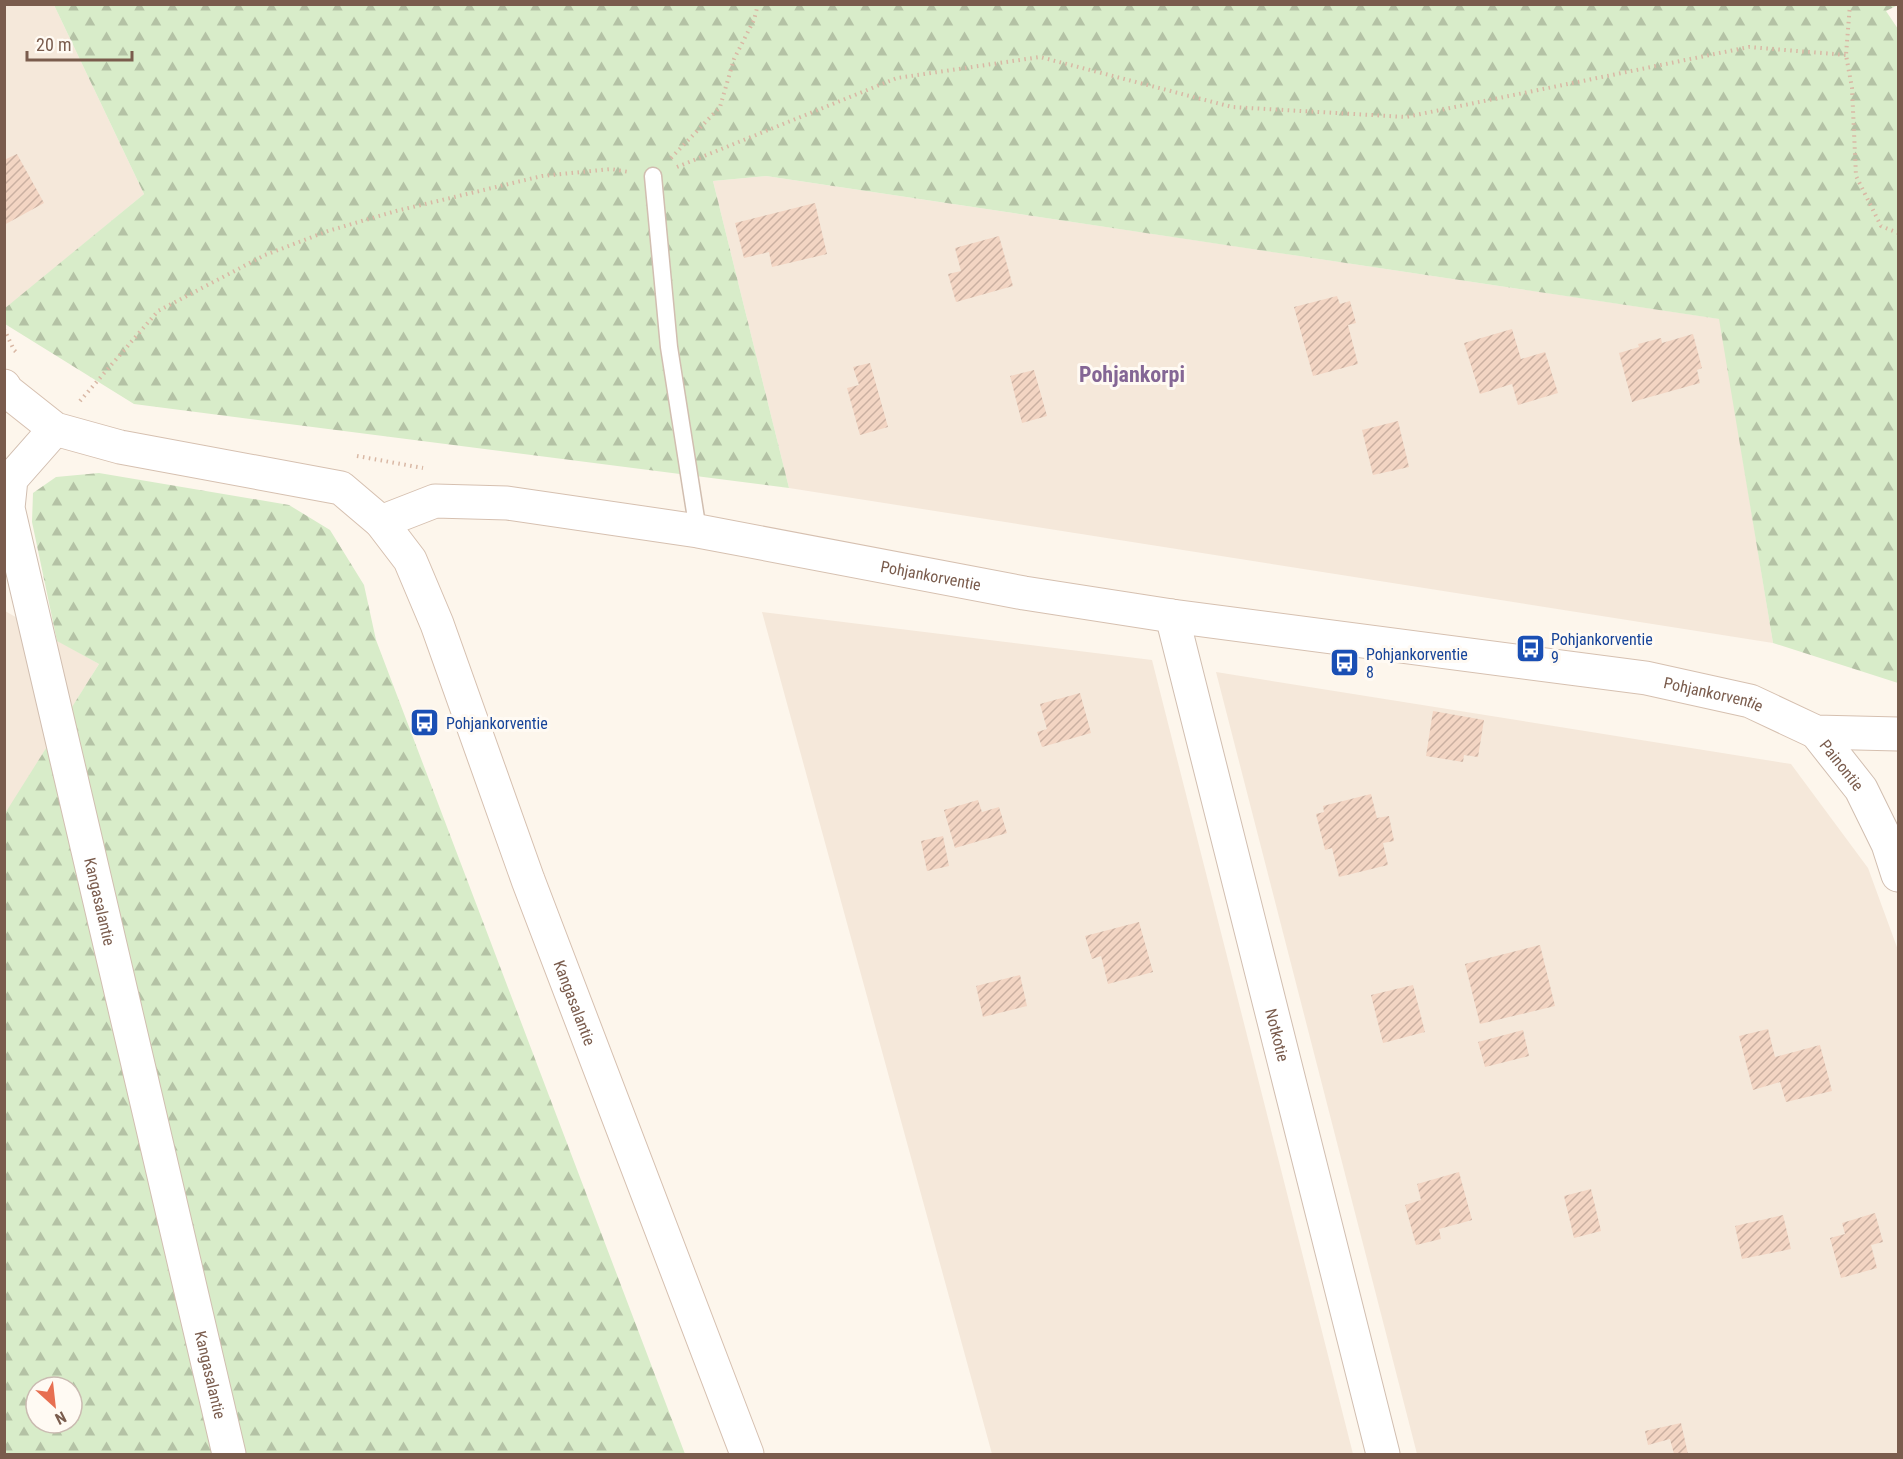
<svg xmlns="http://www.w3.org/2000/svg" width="1903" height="1459" viewBox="0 0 1903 1459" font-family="'Roboto Condensed',sans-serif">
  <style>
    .residential { fill: #f5e8da }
    .forest { fill: url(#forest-firs); fill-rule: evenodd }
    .building { fill: url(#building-hatch) }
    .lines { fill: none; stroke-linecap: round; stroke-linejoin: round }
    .lane-casing { stroke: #d1beb0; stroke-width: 19 }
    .street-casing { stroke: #d1beb0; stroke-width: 35 }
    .secondary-casing { stroke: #d6c0b0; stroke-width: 35 }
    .path { stroke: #d9b8a5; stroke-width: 4; stroke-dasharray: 1.5 4.5; stroke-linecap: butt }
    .lane { stroke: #fff; stroke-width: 16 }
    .street { stroke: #fff; stroke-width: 33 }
    .secondary { stroke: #fff; stroke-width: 33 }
    .labels { text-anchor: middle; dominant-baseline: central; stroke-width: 6; stroke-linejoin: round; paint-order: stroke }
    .street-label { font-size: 16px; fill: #7a5c4d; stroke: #fffaf3 }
    .transit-label { font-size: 16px; fill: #164399; stroke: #fffaf3; text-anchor: start }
    .district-label { font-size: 22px; font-weight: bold; fill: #846695; stroke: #fffaf3 }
  </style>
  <defs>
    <pattern id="forest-firs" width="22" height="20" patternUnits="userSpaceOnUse" patternTransform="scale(1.5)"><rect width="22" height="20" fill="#d8ecc9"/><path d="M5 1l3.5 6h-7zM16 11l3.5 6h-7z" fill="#b4c2a5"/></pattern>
    <pattern id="building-hatch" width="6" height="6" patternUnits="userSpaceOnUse" patternTransform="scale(1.5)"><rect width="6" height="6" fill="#f3d5c3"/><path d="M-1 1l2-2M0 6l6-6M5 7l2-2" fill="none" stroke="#cab0a1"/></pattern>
  </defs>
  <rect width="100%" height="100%" fill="#fdf6ec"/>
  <path class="residential" d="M 5,5 L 54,5 L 144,194 L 5,309 Z
    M 766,176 L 1720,319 L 1773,643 L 789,488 L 713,181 Z
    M 5,611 L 99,664 L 5,815 Z
    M 762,612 L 1152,660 L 1353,1454 L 992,1454 Z
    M 1216,672 L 1791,764 L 1868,868 L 1898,950 L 1898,1454 L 1417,1454 Z"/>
  <path class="forest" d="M 54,5 L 1898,5 L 1886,11 L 1898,29 L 1898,683 L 1773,643 L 1719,319 L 766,176 L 713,181 L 789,488 L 134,404 L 5,324 L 4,309 L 144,194 Z
    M 99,473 L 289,505 L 330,530 L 364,585 L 376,640 L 685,1454 L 5,1454 L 4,815 L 99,664 L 57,641 L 32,522 L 33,493 L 56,477 ZM 36,1387 L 72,1387 L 72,1423 L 36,1423 Z"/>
  <path class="building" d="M 17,154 L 44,203 L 4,225 L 4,160 Z
    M 815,203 L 827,254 L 772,267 L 769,252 L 744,258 L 735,223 Z
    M 999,236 L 1013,286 L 956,302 L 948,274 L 961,271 L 955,248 Z
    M 1337,296 L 1340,304 L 1350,301 L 1356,323 L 1348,325 L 1358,364 L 1313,376 L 1294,307 Z
    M 1512,329 L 1521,359 L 1545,352 L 1558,393 L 1518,405 L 1512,384 L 1480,394 L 1464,343 Z
    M 1693,334 L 1702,368 L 1697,370 L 1700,383 L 1632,402 L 1619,353 L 1639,347 L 1638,344 L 1661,338 L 1662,343 Z
    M 870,363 L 888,427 L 860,435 L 847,388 L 859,385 L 853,367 Z
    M 1034,370 L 1047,416 L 1022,423 L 1010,376 Z
    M 1398,421 L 1409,467 L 1373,475 L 1362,430 Z
    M 1080,693 L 1091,733 L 1042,747 L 1037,732 L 1047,729 L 1040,704 Z
    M 1433,711 L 1484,720 L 1478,757 L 1464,755 L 1463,762 L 1426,756 Z
    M 1371,794 L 1377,818 L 1389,816 L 1394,841 L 1383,843 L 1388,865 L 1339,877 L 1332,848 L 1325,850 L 1316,814 L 1324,812 L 1323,806 Z
    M 978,800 L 982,812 L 999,807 L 1007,833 L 955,848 L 944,810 Z
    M 943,836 L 949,866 L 927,871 L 921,841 Z
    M 1139,922 L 1153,972 L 1108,984 L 1101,956 L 1092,959 L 1085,936 Z
    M 1540,945 L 1555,1006 L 1480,1024 L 1465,964 Z
    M 1020,975 L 1027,1006 L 983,1017 L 976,986 Z
    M 1413,985 L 1425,1032 L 1383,1043 L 1371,995 Z
    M 1768,1029 L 1775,1057 L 1820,1045 L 1832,1091 L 1786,1102 L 1780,1082 L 1753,1090 L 1739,1036 Z
    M 1523,1030 L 1529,1056 L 1485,1067 L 1478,1042 Z
    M 1459,1172 L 1472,1220 L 1439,1229 L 1441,1239 L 1416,1245 L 1405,1205 L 1421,1200 L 1417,1184 Z
    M 1591,1189 L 1601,1231 L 1574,1238 L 1564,1196 Z
    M 1875,1213 L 1883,1242 L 1871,1245 L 1877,1268 L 1841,1278 L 1830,1238 L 1845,1234 L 1842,1223 Z
    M 1783,1215 L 1791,1249 L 1742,1259 L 1735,1226 Z
    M 1681,1423 L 1688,1454 L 1674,1454 L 1670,1439 L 1648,1445 L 1645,1431 Z"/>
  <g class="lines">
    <defs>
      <path id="lane" d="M 653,176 L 669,347 L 698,531"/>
      <g id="street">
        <path id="s1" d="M 55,429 L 11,479 L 8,508 L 229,1454"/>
        <path id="s2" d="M 1172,616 L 1383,1454"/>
        <path id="s3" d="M 1816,732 L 1861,789 L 1888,844 L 1898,875"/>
      </g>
      <g id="secondary">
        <path id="s4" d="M 4,386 L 7,391 L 55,429 L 120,447 L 341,488 L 381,522 L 410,560 L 437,624 L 528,880 L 747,1454"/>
        <path id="s5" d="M 381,522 L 435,501 L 507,503 L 698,531 L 1024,593 L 1172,616 L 1646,678 L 1750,701 L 1816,732 L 1898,734"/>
      </g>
    </defs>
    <use href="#lane" class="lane-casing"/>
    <use href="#street" class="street-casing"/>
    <use href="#secondary" class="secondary-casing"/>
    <path class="path" d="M 1850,4 L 1846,55 L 1852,88 L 1856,176 L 1881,226 L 1898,233
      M 671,158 L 720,107 L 734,59 L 754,20 L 758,4
      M 677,167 L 897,78 L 1040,57 L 1232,107 L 1406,117 L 1749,47 L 1846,55
      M 4,329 L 14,350 L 18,354
      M 80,401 L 158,311 L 265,255 L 328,231 L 396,211 L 542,176 L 611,169 L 629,172
      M 357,456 L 423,468"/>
    <use href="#lane" class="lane"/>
    <use href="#street" class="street"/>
    <use href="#secondary" class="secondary"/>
  </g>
  <defs>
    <symbol id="bus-square" viewBox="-11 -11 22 22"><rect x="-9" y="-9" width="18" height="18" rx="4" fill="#1a4fb4" stroke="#fffaf3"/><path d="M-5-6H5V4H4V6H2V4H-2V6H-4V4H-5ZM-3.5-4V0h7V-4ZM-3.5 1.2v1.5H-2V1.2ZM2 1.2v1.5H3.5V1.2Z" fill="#fff"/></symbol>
  </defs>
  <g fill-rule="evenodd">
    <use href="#bus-square" x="1514" y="632" width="33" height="33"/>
    <use href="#bus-square" x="1328" y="646" width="33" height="33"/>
    <use href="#bus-square" x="408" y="706" width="33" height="33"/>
  </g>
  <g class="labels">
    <g class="street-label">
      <text stroke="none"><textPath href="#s5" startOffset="560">Pohjankorventie</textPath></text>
      <text stroke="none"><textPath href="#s5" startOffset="1352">Pohjankorventie</textPath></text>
      <text stroke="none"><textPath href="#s3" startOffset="42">Painontie</textPath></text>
      <text stroke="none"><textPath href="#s1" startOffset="500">Kangasalantie</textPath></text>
      <text stroke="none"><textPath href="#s4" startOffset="932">Kangasalantie</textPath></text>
      <text stroke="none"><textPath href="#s2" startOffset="432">Notkotie</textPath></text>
      <text stroke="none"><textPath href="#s1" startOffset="986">Kangasalantie</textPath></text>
    </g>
    <g class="transit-label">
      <text x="1551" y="639">Pohjankorventie<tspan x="1551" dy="18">9</tspan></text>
      <text x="1366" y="654">Pohjankorventie<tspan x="1366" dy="18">8</tspan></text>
      <text x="446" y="723">Pohjankorventie</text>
    </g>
    <g class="district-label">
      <text x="1132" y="374">Pohjankorpi</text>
    </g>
  </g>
  <rect width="1903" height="1459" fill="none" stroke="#7a5c4d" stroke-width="12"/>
  <g transform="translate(54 1405) rotate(153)"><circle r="28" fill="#fffaf3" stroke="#cabbb1" stroke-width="1.5"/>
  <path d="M0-4.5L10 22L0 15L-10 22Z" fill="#e76f51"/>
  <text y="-9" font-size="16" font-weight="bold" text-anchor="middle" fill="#7a5c4d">N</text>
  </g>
  <path d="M27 51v9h105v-9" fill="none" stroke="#7a5c4d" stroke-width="3"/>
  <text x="36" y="51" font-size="18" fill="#7a5c4d" stroke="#fffaf3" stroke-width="4.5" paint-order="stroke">20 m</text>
</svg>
